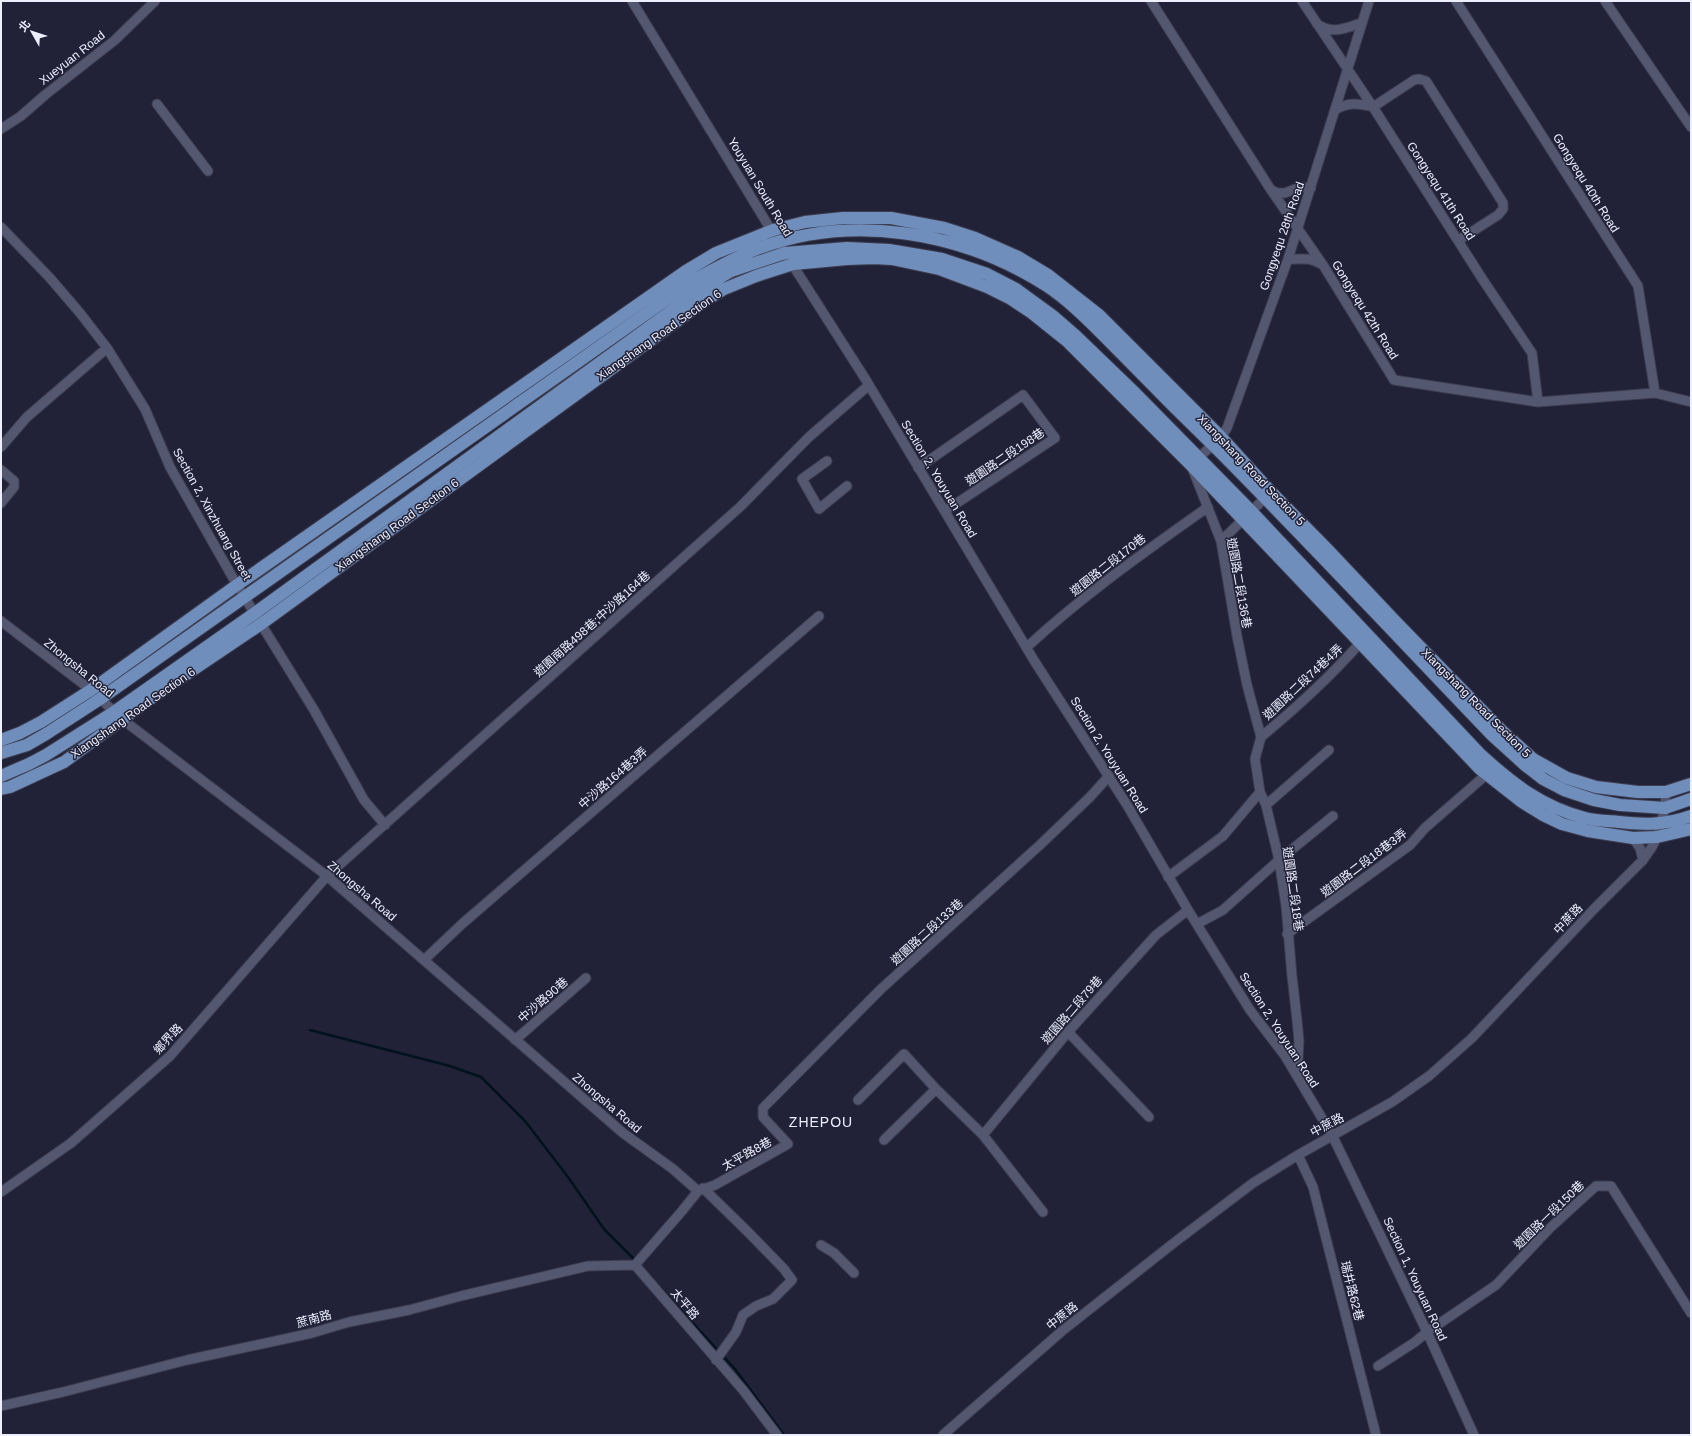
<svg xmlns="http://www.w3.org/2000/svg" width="1692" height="1436" viewBox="0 0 1692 1436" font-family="Helvetica,'Noto Sans TC',sans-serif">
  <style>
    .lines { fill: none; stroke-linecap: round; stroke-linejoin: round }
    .stream { stroke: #00131d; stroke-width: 2.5 }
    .minor-casing { stroke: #3d3d4f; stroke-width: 11 }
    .major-casing { stroke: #3d3d4f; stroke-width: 14 }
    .minor { stroke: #545770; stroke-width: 9 }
    .major { stroke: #708ebc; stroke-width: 12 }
    .labels { text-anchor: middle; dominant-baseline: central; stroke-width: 3; stroke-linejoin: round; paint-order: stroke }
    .street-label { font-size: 12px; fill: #edeffe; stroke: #212238 }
    .quarter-label { font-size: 14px; letter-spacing: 1px; fill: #edeffe; stroke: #212238 }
  </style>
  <rect width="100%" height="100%" fill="#212238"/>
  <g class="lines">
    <path class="stream" d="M 310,1030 L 450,1066 L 481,1077 L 525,1121 L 568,1177 L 604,1229 L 636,1261
      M 657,1284 L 735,1369 L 784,1435"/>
    <defs>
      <path id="minor" d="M 632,1 L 785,253 L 866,380 L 1035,662 L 1127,805 L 1188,910 L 1250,1010 L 1285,1056 L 1332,1135 L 1350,1172 L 1427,1332 L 1474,1435
        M 1151,1 L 1271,190 L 1323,265 L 1394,380 L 1538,402 L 1655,393 L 1691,402
        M 1302,1 L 1373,107 L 1483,280 L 1532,353 L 1538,402
        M 1456,1 L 1638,286 L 1655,393
        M 1605,1 L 1691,127
        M 1317,24 C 1332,35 1346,28 1361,23
        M 157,104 L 208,171
        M 1335,110 C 1348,102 1358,103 1373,107 L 1414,80 L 1419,79 L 1426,81 L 1503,203 L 1503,209 L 1498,215 L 1459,240
        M 1,129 L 21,116 L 45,95 L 115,40 L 155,1
        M 1271,190 L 1278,193 L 1285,193 L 1300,187 L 1311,188
        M 1,227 L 50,278 L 80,313 L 107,348 L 145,409 L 170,467 L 237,585 L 314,710 L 364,800 L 385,825
        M 1288,259 C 1302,260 1308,256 1321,264
        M 1,447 L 27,417 L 107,348
        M 827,461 L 802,479 L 819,509 L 847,486
        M 918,468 L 1023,395 L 1055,438 L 945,511
        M 1,470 L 14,481 L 14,487 L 1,503
        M 1221,541 L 1268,495
        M 1,621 L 91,690 L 122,719 L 327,876 L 623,1133 L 673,1169 L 698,1191
        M 1027,647 C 1083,595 1146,551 1208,507
        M 1261,737 C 1296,708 1330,677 1360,643
        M 1266,805 L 1329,750
        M 1633,838 L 1640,848 L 1643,860
        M 1168,877 L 1223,836 L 1260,792
        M 1197,924 L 1223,910 L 1279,860 L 1333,816
        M 1287,934 L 1410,845 L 1425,828 L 1487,774
        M 424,960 L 462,924 L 819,616
        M 1068,1032 L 1149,1117
        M 515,1040 L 586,978
        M 1297,1076 L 1299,1041 L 1297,1020 L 1292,976 L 1286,906 L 1279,860 L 1266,805 L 1260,792 L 1255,759 L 1261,737 L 1247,685 L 1237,636 L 1221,541 L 1191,465 L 1221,437 L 1227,428 L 1288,259 L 1369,1
        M 858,1100 L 904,1054 L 936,1089 L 983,1135 L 1043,1212
        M 983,1135 L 1068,1032 L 1156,935 L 1188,910
        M 884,1140 L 936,1089
        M 1298,1155 L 1313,1187 L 1376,1435
        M 703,1188 L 748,1232 L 784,1269 L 792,1280 L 773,1299 L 756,1306 L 743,1315 L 736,1332 L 716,1360
        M 1,1192 L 71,1143 L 170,1056 L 327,876 L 740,507 L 809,437 L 869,385
        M 821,1245 L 834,1253 L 854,1273
        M 635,1265 L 682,1211 L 698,1191 L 715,1185 L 788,1144 L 763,1117 L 763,1108 L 881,989 L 1041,844 L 1090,797 L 1109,776
        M 635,1265 L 743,1390 L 777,1435
        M 1378,1366 L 1415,1342 L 1427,1332 L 1496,1285 L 1550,1228 L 1596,1186 L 1611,1186 L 1691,1313
        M 1,1406 L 63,1392 L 187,1360 L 312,1333 L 349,1322 L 409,1310 L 461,1296 L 588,1266 L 635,1265
        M 943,1435 L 1062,1331 L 1175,1242 L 1253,1183 L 1298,1155 L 1392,1102 L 1429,1076 L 1472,1038 L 1594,909 L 1643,860 L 1652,847 L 1657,837 L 1665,808 L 1666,792"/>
      <path id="major" d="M 1,740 L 20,733 L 41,722 L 91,690 L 237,585 L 686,271 L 716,253 L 773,230 L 805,222 L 843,218 L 891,218 L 944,228 L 975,238 L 1018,257 L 1048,275 L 1099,315 L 1221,437 L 1271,492 L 1327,549 L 1396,622 L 1502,731 L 1533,759 L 1567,778 L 1596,787 L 1638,792 L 1666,792 L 1691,784
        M 1,753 L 27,745 L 46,734 L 100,699 L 694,280 C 713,270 732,259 752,251 C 849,212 961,231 1047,286 C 1073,303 1100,332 1122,354 C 1155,388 1188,421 1222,454 C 1313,546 1402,641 1492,735 L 1525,765 L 1543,779 L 1564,790 L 1594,800 L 1620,805 L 1665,808 L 1691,799
        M 1,776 L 29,764 L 46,755 L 114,712 L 255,613 L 700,290 L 731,271 L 785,253 L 847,248 L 889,250 L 942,259 L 987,274 L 1016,289 L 1053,316 L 1076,336 L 1132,390 L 1251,511 L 1481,755 C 1513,784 1542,807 1585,818 C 1596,821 1608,821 1619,822 C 1644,825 1666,825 1691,816
        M 1,789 L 10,787 L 64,762 L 154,696 L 261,624 L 706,300 L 724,289 L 756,276 L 793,264 L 847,259 L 874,258 L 892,259 L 939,269 L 987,287 L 1011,299 L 1032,313 L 1067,341 L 1191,465 L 1480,769 L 1522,802 L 1543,815 L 1562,824 L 1588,831 L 1633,838 L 1657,837 L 1691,829"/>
    </defs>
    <use href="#minor" class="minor-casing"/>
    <use href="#major" class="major-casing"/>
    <use href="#minor" class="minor"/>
    <use href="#major" class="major"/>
  </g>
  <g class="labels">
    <g class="street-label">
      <text transform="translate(72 58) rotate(-38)">Xueyuan Road</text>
      <text transform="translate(1586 183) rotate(58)">Gongyequ 40th Road</text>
      <text transform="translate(760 187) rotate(59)">Youyuan South Road</text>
      <text transform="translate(1441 191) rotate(57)">Gongyequ 41th Road</text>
      <text transform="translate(1282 236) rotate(-71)">Gongyequ 28th Road</text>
      <text transform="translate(1365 310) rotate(58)">Gongyequ 42th Road</text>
      <text transform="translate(659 335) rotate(-35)">Xiangshang Road Section 6</text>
      <text transform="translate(1005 457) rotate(-34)">遊園路二段198巷</text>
      <text transform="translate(1251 470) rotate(46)">Xiangshang Road Section 5</text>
      <text transform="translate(939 479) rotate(59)">Section 2, Youyuan Road</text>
      <text transform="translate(212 514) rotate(61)">Section 2, Xinzhuang Street</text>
      <text transform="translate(397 525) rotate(-36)">Xiangshang Road Section 6</text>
      <text transform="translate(1108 565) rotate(-38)">遊園路二段170巷</text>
      <text transform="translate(1239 583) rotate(80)">遊園路二段136巷</text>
      <text transform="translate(592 624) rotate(-42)">遊園南路498巷;中沙路164巷</text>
      <text transform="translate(79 668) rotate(39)">Zhongsha Road</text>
      <text transform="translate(1303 682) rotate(-43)">遊園路二段74巷4弄</text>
      <text transform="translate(1476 703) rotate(45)">Xiangshang Road Section 5</text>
      <text transform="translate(133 713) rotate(-35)">Xiangshang Road Section 6</text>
      <text transform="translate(1109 755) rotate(58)">Section 2, Youyuan Road</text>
      <text transform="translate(613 778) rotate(-41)">中沙路164巷3弄</text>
      <text transform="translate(1364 863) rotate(-37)">遊園路二段18巷3弄</text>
      <text transform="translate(1293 889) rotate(82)">遊園路二段18巷</text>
      <text transform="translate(362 891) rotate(40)">Zhongsha Road</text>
      <text transform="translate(1568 919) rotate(-47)">中蔗路</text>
      <text transform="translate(927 932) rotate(-42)">遊園路二段133巷</text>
      <text transform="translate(543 1000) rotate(-41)">中沙路90巷</text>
      <text transform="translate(1072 1010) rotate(-49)">遊園路二段79巷</text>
      <text transform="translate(1279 1030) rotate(57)">Section 2, Youyuan Road</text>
      <text transform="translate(168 1039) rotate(-47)">鄉界路</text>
      <text transform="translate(607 1103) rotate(40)">Zhongsha Road</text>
      <text transform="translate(1327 1125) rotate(-28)">中蔗路</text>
      <text transform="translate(747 1154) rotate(-29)">太平路8巷</text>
      <text transform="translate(1549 1215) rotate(-44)">遊園路一段150巷</text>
      <text transform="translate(1415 1279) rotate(65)">Section 1, Youyuan Road</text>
      <text transform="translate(1352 1291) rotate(76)">瑞井路62巷</text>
      <text transform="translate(685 1304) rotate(50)">太平路</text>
      <text transform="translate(1062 1316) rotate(-39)">中蔗路</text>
      <text transform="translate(314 1319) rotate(-15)">蔗南路</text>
    </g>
    <g class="quarter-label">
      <text x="821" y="1122">ZHEPOU</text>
    </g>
  </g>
  <rect width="1692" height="1436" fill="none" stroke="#edeffe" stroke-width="4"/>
  <g transform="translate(32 32) rotate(309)" stroke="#212238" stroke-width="3" paint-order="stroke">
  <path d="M0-3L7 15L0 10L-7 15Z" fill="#edeffe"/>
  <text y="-6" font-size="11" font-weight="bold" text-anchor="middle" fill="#edeffe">北</text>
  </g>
</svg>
